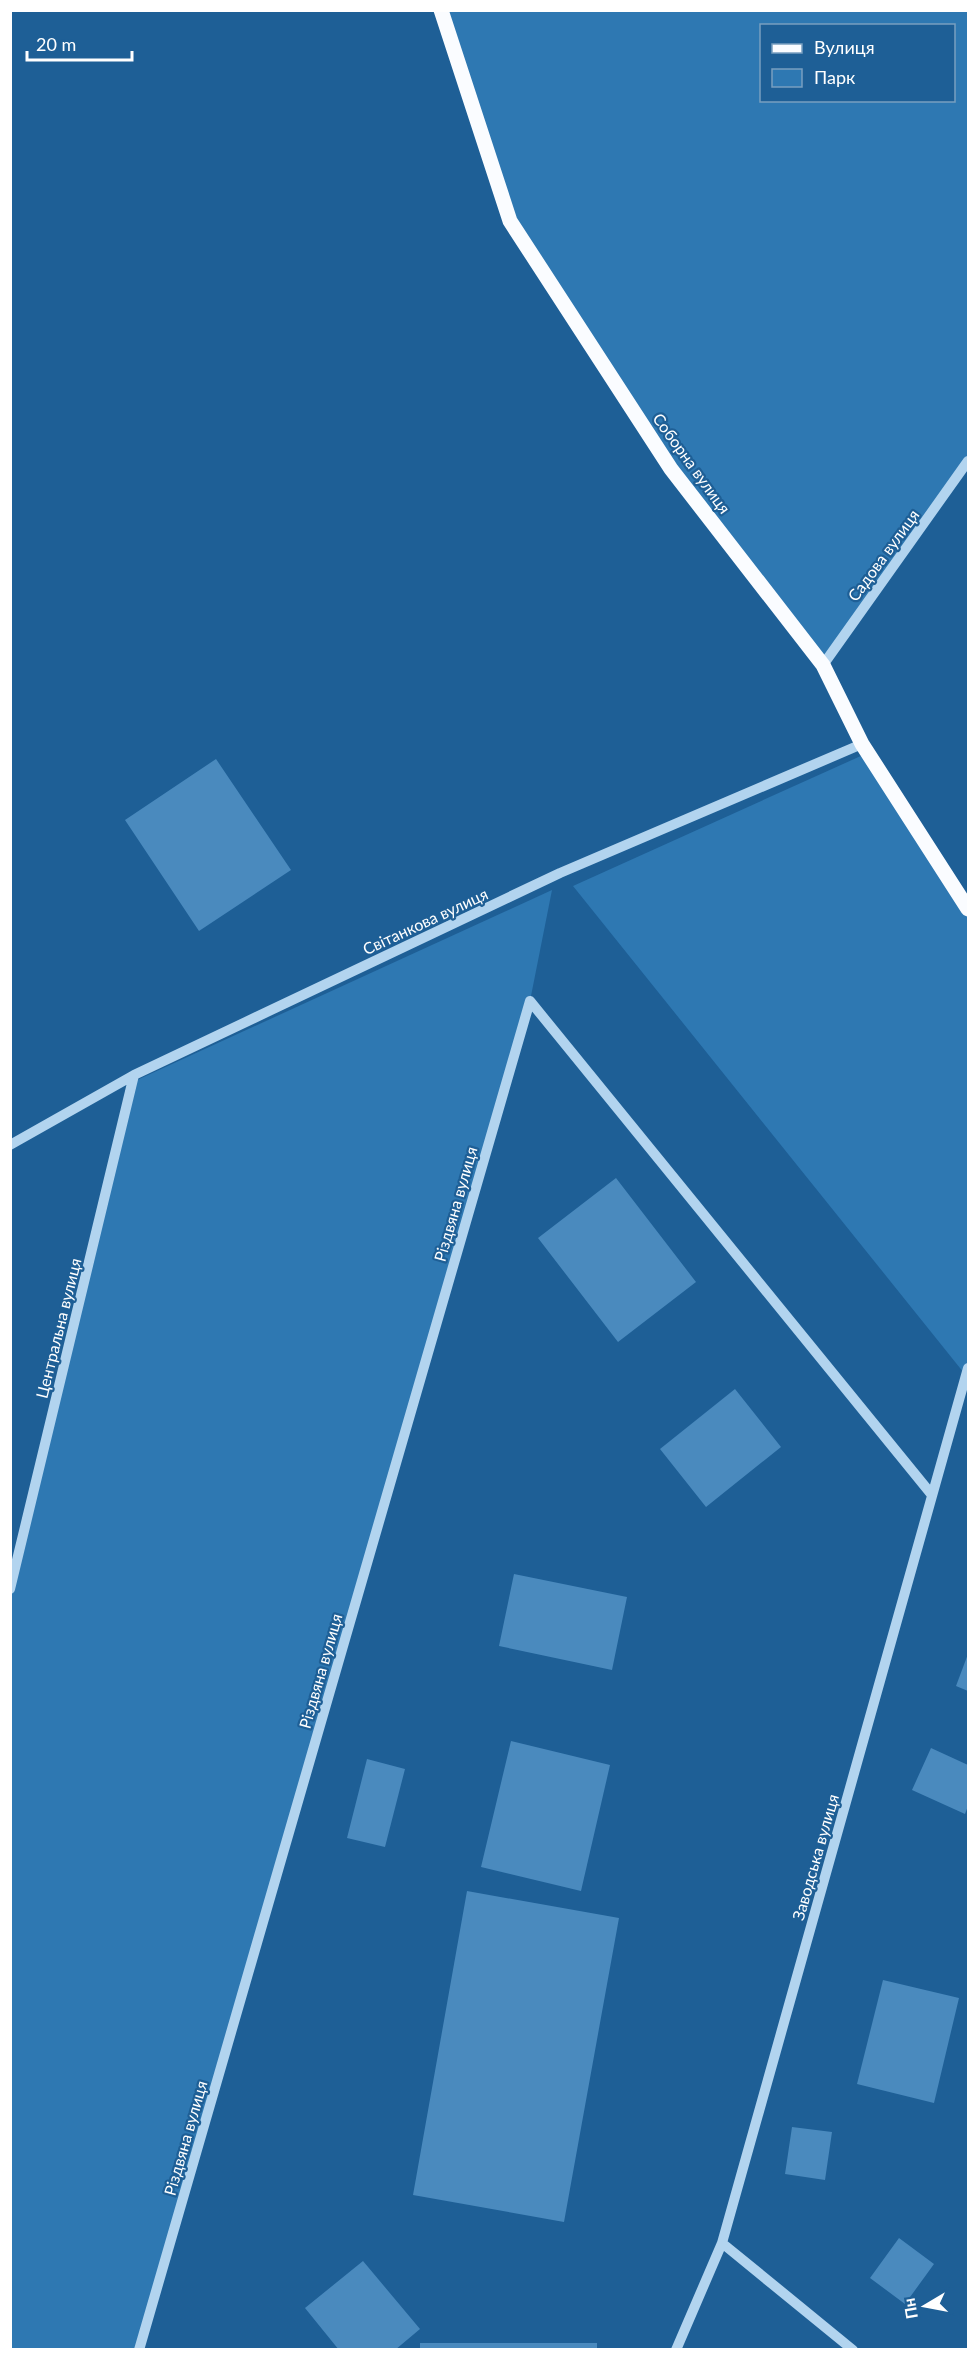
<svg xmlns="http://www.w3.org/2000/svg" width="979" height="2360" viewBox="0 0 979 2360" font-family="Lato,sans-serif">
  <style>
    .green { fill: #2e78b2; fill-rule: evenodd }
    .building { fill: #4a8abe }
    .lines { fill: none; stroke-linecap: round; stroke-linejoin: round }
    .minor { stroke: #b2d4ef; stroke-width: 10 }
    .major { stroke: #fafcff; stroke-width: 15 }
    .labels { text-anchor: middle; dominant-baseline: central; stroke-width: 4.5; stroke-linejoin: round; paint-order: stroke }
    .street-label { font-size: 16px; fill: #fff; stroke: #1e5f96 }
  </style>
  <rect width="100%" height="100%" fill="#1e5f96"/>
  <path class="green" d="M 441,11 L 968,11 L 968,461 L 823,665 L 671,469 L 510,221 ZM 762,26 L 954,26 L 954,100 L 762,100 Z
    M 863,755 L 968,914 L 968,1378 L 573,886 Z
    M 552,890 L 530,1001 L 139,2349 L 11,2350 L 11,1592 L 135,1081 Z"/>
  <path class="building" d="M 216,759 L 291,870 L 199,931 L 125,820 Z
    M 616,1178 L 696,1282 L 618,1342 L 538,1238 Z
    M 735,1389 L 781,1447 L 706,1507 L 660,1449 Z
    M 514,1574 L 627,1597 L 612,1670 L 499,1646 Z
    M 968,1654 L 968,1691 L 956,1686 Z
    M 511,1741 L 610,1765 L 581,1891 L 481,1867 Z
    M 931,1748 L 968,1765 L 968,1806 L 965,1814 L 912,1790 Z
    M 367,1759 L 405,1769 L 385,1847 L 347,1838 Z
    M 467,1891 L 619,1918 L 564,2222 L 413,2195 Z
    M 883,1980 L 959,1998 L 934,2103 L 857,2084 Z
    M 792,2127 L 832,2132 L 825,2180 L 785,2174 Z
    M 899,2238 L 934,2264 L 905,2304 L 870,2278 Z
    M 363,2261 L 420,2329 L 395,2350 L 339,2350 L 305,2308 Z
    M 420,2343 L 597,2343 L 597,2350 L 420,2350 Z"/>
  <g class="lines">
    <path class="minor" d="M 823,665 L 968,461
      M 530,1001 L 932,1495
      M 10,1145 L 134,1075 L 560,873 L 862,744
      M 10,1589 L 134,1075
      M 722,2243 L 853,2350
      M 139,2350 L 530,1001
      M 676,2350 L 722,2243 L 968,1368"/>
    <path class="major" d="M 441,10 L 510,221 L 671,469 L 823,665 L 862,744 L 968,909"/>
  </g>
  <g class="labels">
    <g class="street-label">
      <text transform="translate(692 463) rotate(54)">Соборна вулиця</text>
      <text transform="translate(883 555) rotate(-54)">Садова вулиця</text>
      <text transform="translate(425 921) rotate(-25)">Світанкова вулиця</text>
      <text transform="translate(455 1204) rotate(-74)">Різдвяна вулиця</text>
      <text transform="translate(58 1328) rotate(-76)">Центральна вулиця</text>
      <text transform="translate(320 1671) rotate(-74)">Різдвяна вулиця</text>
      <text transform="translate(815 1857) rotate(-74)">Заводська вулиця</text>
      <text transform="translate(185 2138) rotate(-74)">Різдвяна вулиця</text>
    </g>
  </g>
  <rect width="979" height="2360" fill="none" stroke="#ffffff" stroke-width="24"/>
  <rect x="760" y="24" width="195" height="78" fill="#1e5f96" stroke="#789fc0" stroke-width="1.5"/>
  <rect x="772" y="44" width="30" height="9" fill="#fafcff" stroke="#789fc0" stroke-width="1.5"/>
  <text x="814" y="54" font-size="18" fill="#ffffff">Вулиця</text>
  <rect x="772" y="69" width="30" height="18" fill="#2e78b2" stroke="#789fc0" stroke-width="1.5"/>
  <text x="814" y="84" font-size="18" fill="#ffffff">Парк</text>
  <g transform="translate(925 2306) rotate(260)" stroke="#1e5f96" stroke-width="4.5" paint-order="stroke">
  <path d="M0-4.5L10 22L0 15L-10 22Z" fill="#ffffff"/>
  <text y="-9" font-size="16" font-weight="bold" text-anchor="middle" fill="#ffffff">Пн</text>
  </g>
  <path d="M27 51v9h105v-9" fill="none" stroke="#ffffff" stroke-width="3"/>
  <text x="36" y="51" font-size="18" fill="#ffffff" stroke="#1e5f96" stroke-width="4.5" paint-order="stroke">20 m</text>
</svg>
